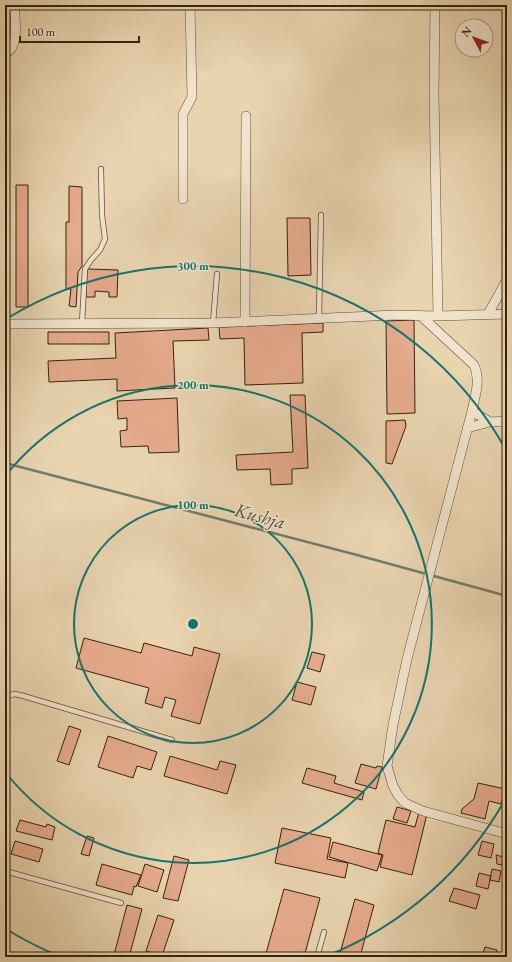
<svg xmlns="http://www.w3.org/2000/svg" width="512" height="962" viewBox="0 0 512 962" font-family="'EB Garamond',serif">
  <style>
    .lines { fill: none; stroke-linecap: round; stroke-linejoin: round }
    .stream { stroke: #717d69; stroke-width: 2.5 }
    .building { fill: #e6ab8e; stroke: #36220d }
    .lane-casing { stroke: #634e36; stroke-width: 6 }
    .street-casing { stroke: #634e36; stroke-width: 10 }
    .lane { stroke: #f1e3cc; stroke-width: 4.5 }
    .street { stroke: #f1e3cc; stroke-width: 9 }
    .ring { fill: none; stroke: #0f766e; stroke-width: 2 }
    .labels { text-anchor: middle; dominant-baseline: central; stroke-width: 3; stroke-linejoin: round; paint-order: stroke }
    .water-label { font-size: 19px; font-style: italic; fill: #534f3b; stroke: #f1e3cc }
    .centre { fill: #0f766e; stroke: #f1e3cc; stroke-width: 2 }
    .ring-label { font-size: 12px; text-anchor: middle; font-weight: bold; fill: #0f766e; stroke: #f1e3cc; stroke-width: 3; stroke-linejoin: round; paint-order: stroke }
  </style>
  <rect width="100%" height="100%" fill="#e9d4b0"/>
  <filter id="stains"><feTurbulence type="fractalNoise" baseFrequency=".005" numOctaves="4"/><feColorMatrix values="0 0 0 0 .2 0 0 0 0 .09 0 0 0 0 .02 0 0 0 .5 -.17"/></filter>
  <radialGradient id="worn" r=".72"><stop offset=".6" stop-color="#630" stop-opacity="0"/><stop offset="1" stop-color="#630" stop-opacity=".3"/></radialGradient>
  <g class="lines">
    <path class="stream" d="M 5,463 L 357,555 L 507,596"/>
  </g>
  <path class="building" d="M 16,185 L 28,185 L 28,307 L 16,307 Z
    M 69,186 L 82,187 L 82,266 L 78,272 L 76,307 L 69,306 L 71,289 L 66,289 L 66,222 L 69,222 Z
    M 287,218 L 310,218 L 311,275 L 288,276 Z
    M 87,269 L 118,270 L 117,297 L 109,297 L 109,292 L 95,291 L 95,297 L 86,297 Z
    M 414,320 L 415,413 L 387,414 L 386,321 Z
    M 323,323 L 323,332 L 302,333 L 303,383 L 245,385 L 244,338 L 220,339 L 219,327 Z
    M 208,328 L 209,340 L 173,341 L 175,388 L 117,391 L 117,379 L 49,382 L 48,361 L 116,358 L 115,333 Z
    M 48,332 L 109,332 L 109,344 L 48,344 Z
    M 290,395 L 305,395 L 308,468 L 292,469 L 292,484 L 271,485 L 270,469 L 237,470 L 236,455 L 293,452 Z
    M 177,398 L 179,452 L 149,453 L 148,446 L 121,447 L 120,431 L 127,430 L 127,418 L 118,419 L 117,401 Z
    M 405,420 L 406,426 L 392,464 L 386,463 L 386,421 Z
    M 84,638 L 141,653 L 144,643 L 192,656 L 194,647 L 220,654 L 200,724 L 171,716 L 176,700 L 165,697 L 162,708 L 145,703 L 149,688 L 76,668 Z
    M 312,652 L 325,655 L 320,672 L 307,668 Z
    M 297,682 L 316,687 L 311,705 L 292,700 Z
    M 69,726 L 81,730 L 69,765 L 57,761 Z
    M 108,736 L 157,752 L 151,770 L 137,766 L 133,778 L 98,767 Z
    M 170,756 L 217,770 L 220,761 L 236,765 L 227,794 L 164,776 Z
    M 361,764 L 376,768 L 377,766 L 382,767 L 376,789 L 355,783 Z
    M 307,768 L 336,776 L 334,783 L 364,792 L 362,800 L 302,783 Z
    M 478,783 L 505,789 L 501,804 L 489,801 L 485,819 L 461,813 L 462,809 L 474,799 Z
    M 397,807 L 411,811 L 407,823 L 393,819 Z
    M 419,812 L 427,814 L 412,875 L 380,867 L 383,855 L 378,853 L 386,820 L 415,827 Z
    M 20,820 L 46,827 L 47,824 L 55,827 L 52,840 L 16,831 Z
    M 282,828 L 331,838 L 327,859 L 348,863 L 345,878 L 275,863 Z
    M 87,836 L 94,838 L 89,856 L 81,854 Z
    M 15,841 L 43,849 L 39,862 L 11,854 Z
    M 482,841 L 494,844 L 491,858 L 478,855 Z
    M 333,842 L 382,855 L 377,871 L 329,857 Z
    M 496,855 L 507,858 L 507,866 L 497,864 Z
    M 174,856 L 189,860 L 178,901 L 163,898 Z
    M 102,864 L 141,875 L 136,887 L 134,886 L 132,895 L 96,885 Z
    M 145,864 L 164,870 L 157,892 L 138,886 Z
    M 492,869 L 501,871 L 499,882 L 490,880 Z
    M 479,873 L 491,876 L 488,889 L 476,886 Z
    M 454,888 L 480,895 L 476,909 L 449,901 Z
    M 284,889 L 320,898 L 304,957 L 265,957 Z
    M 355,899 L 374,905 L 360,957 L 339,957 Z
    M 127,905 L 142,909 L 129,957 L 122,957 L 114,955 Z
    M 158,915 L 174,920 L 162,956 L 146,951 Z
    M 485,947 L 497,950 L 496,956 L 502,957 L 482,957 Z"/>
  <g class="lines">
    <defs>
      <path id="lane" d="M 319,318 L 321,215
        M 82,323 L 85,269 L 91,260 L 100,250 L 105,239 L 102,215 L 101,169
        M 213,323 L 217,274
        M 5,697 L 14,694 L 20,695 L 172,740
        M 5,871 L 121,903
        M 317,957 L 324,932"/>
      <path id="street" d="M 435,5 L 434,93 L 438,316
        M 5,53 C 20,48 15,18 14,5
        M 183,199 L 183,114 L 192,97 L 190,5
        M 488,314 L 507,280
        M 421,316 L 474,365 C 481,380 475,396 472,411 L 407,659 L 393,725 L 387,766 L 393,786 L 398,795 L 405,803 L 423,811 L 507,834
        M 245,322 L 246,116
        M 5,324 L 213,323 L 396,315 L 438,316 L 507,314
        M 472,411 L 490,422 L 507,421
        M 467,428 L 490,422"/>
    </defs>
    <use href="#lane" class="lane-casing"/>
    <use href="#street" class="street-casing"/>
    <use href="#lane" class="lane"/>
    <use href="#street" class="street"/>
  </g>
  <g class="ring">
    <circle cx="193" cy="624" r="119"/>
    <path d="M6 475A239 239 0 1 1 6 773"/>
    <path d="M506 798A358 358 0 0 1 327 956M59 956A358 358 0 0 1 6 929M6 319A358 358 0 0 1 506 450"/>
  </g>
  <g class="labels">
    <g class="water-label">
      <text transform="translate(260 516) rotate(15)">Kushja</text>
    </g>
  </g>
  <circle cx="193" cy="624" r="6" class="centre"/>
  <g class="ring-label">
    <text x="193" y="270">300 m</text>
    <text x="193" y="389">200 m</text>
    <text x="193" y="509">100 m</text>
  </g>
  <rect width="512" height="962" fill="none" stroke="#e9d4b0" stroke-width="20"/>
  <rect x="6" y="6" width="500" height="950" fill="none" stroke="#36220d" stroke-width="2"/>
  <rect x="10" y="10" width="492" height="942" fill="none" stroke="#36220d"/>
  <g transform="translate(474 38) rotate(311)"><circle r="19" fill="#f1e3cc" stroke="#a69680"/>
  <path d="M0-3L7 15L0 10L-7 15Z" fill="#8f2418"/>
  <text y="-6" font-size="11" font-weight="bold" text-anchor="middle" fill="#36220d">N</text>
  </g>
  <path d="M20 36v6h119v-6" fill="none" stroke="#36220d" stroke-width="2"/>
  <text x="26" y="36" font-size="12" fill="#36220d" stroke="#f1e3cc" stroke-width="3" paint-order="stroke">100 m</text>
  <rect width="100%" height="100%" filter="url(#stains)"/>
  <rect width="100%" height="100%" fill="url(#worn)"/>
</svg>
